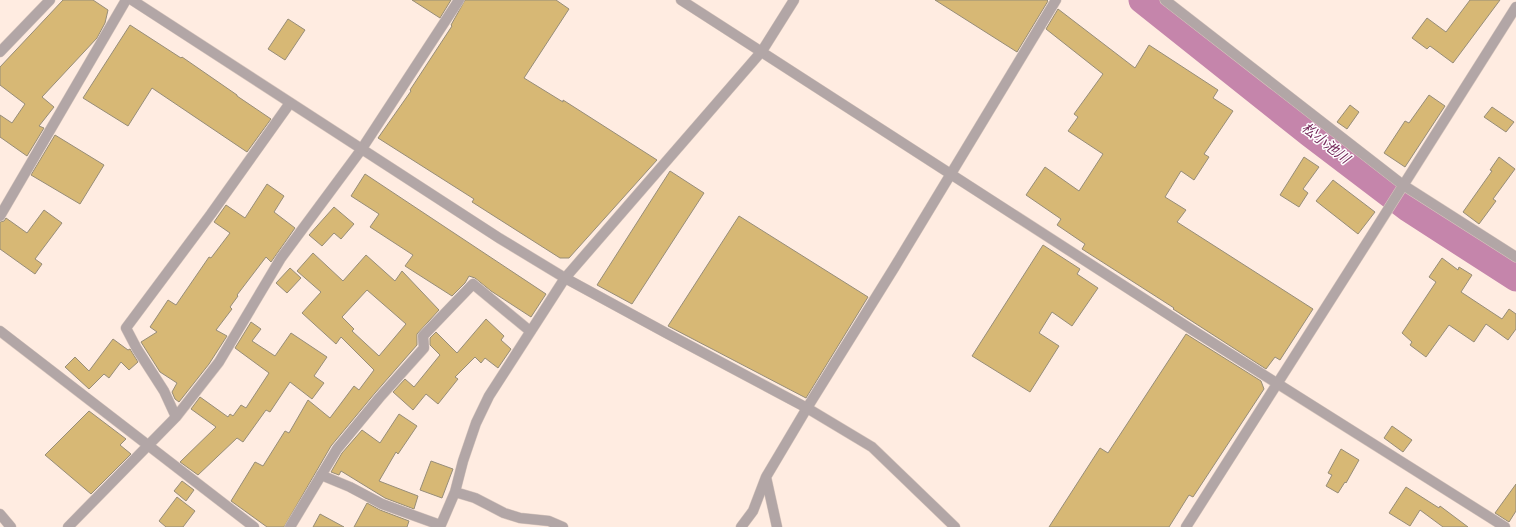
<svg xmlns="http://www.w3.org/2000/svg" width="1516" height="527" viewBox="0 0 1516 527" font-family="Overpass,'Noto Sans JP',sans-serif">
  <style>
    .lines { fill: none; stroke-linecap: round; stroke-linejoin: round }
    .river { stroke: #c585ab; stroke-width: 27 }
    .building { fill: #d7b875; stroke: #978d78; fill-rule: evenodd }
    .minor-casing { stroke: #dac8bf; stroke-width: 11 }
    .tertiary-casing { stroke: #dac8bf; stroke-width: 11 }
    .minor { stroke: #b2a6a6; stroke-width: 10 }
    .tertiary { stroke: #b2a6a6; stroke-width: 10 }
    .labels { text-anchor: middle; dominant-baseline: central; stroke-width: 3; stroke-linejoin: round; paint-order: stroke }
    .water-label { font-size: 14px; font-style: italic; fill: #75295b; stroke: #fff }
  </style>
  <rect width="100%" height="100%" fill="#ffece1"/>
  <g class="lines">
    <path class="river" d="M 1142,0 L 1309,133 L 1409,209 L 1516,278"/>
  </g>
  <path class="building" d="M 63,0 L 93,0 L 108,10 L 105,23 L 97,38 L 42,97 L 54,107 L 39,126 L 44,128 L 27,156 L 0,137 L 0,115 L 12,123 L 25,104 L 0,85 L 0,67 Z
    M 412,0 L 451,0 L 440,18 Z
    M 465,0 L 556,0 L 569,9 L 524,78 L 563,102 L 563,100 L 657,160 L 569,258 L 560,258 L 472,202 L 474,199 L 378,138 L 411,91 L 410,90 L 452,26 L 451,25 Z
    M 935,0 L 1047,0 L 1048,1 L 1017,52 Z
    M 1470,0 L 1500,0 L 1453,63 L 1430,46 L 1427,49 L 1412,38 L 1427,18 L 1446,32 Z
    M 1058,9 L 1135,68 L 1149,45 L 1218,90 L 1213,98 L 1233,111 L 1204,154 L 1209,157 L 1194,180 L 1181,171 L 1165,197 L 1186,210 L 1177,222 L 1313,309 L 1280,360 L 1275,357 L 1266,369 L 1173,309 L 1174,308 L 1082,249 L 1085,244 L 1057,225 L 1061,219 L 1026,195 L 1045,167 L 1079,191 L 1103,154 L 1068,131 L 1078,117 L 1074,114 L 1103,74 L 1046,29 Z
    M 288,19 L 305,30 L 285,60 L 268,49 Z
    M 130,25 L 181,58 L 182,57 L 237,95 L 237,96 L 271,119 L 247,152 L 152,88 L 128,126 L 83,98 Z
    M 1429,95 L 1445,106 L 1405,167 L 1384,153 L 1405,121 L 1409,123 Z
    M 1350,105 L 1359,112 L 1347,129 L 1337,122 Z
    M 1492,107 L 1514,122 L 1506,132 L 1484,117 Z
    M 55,135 L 104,165 L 80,204 L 31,175 Z
    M 1304,157 L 1319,167 L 1303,189 L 1308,193 L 1299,207 L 1280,195 Z
    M 1499,157 L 1515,169 L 1493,199 L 1496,201 L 1479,224 L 1463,212 L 1492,171 L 1490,170 Z
    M 670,171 L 704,193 L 632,304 L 597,285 Z
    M 365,174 L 546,294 L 531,317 L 491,291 L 475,278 L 469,276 L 465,283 L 452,296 L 405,266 L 413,255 L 370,227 L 379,214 L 351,196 Z
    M 1333,180 L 1375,212 L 1358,234 L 1316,201 Z
    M 267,184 L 284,196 L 274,212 L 295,228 L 271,262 L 266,257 L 237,295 L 238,296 L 230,307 L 232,309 L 216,330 L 227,336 L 209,364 L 179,402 L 175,399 L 172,392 L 177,383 L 160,372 L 141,342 L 157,332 L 150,327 L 168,300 L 176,305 L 209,257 L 211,258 L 230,233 L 214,222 L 226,205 L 245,218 Z
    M 334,207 L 354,224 L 341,239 L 334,233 L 322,246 L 309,235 Z
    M 44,210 L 62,223 L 35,259 L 42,264 L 35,274 L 0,249 L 0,222 L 4,221 L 6,218 L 27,233 Z
    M 739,216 L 868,297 L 806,398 L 668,326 Z
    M 1043,245 L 1080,269 L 1077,274 L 1098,288 L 1072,326 L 1052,312 L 1039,333 L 1059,346 L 1030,392 L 972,356 Z
    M 313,253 L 343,281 L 366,255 L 395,281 L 402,271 L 439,310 L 417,334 L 417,345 L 375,393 L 331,446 L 284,527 L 267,527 L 231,501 L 255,462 L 263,466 L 285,431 L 289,433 L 308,400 L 330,418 L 354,386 L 359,390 L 374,370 L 341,337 L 336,344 L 302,313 L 321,292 L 297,271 ZM 367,290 L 406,324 L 379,356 L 352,331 L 354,329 L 342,317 Z
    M 1442,258 L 1458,270 L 1459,267 L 1472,275 L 1461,292 L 1502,319 L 1509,309 L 1516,314 L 1516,329 L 1508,340 L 1486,324 L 1474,342 L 1449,325 L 1426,357 L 1410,345 L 1412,342 L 1402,333 L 1436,282 L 1429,277 Z
    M 290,268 L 301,278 L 287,293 L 276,283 Z
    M 486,319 L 504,336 L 501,340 L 511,349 L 498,368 L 485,358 L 481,363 L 475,357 L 455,377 L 458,379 L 438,404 L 426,394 L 413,410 L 393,392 L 405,379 L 414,387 L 440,355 L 430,345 L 430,338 L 436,332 L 457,353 Z
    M 251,322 L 261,329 L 252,341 L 275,356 L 291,333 L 327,357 L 314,376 L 324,383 L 312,399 L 290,382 L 270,412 L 266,410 L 243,442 L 237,438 L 198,475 L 180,462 L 216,427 L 191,409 L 200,397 L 228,417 L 230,414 L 233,416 L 241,405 L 246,408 L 269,373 L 235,348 Z
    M 1186,334 L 1261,381 L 1264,389 L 1193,497 L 1189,495 L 1169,527 L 1049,527 L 1100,448 L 1108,453 Z
    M 113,339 L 128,350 L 130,349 L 138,362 L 129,370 L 121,362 L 109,378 L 104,374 L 89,389 L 65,367 L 75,357 L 89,371 Z
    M 89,411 L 126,439 L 120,445 L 131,454 L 91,494 L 45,455 Z
    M 399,414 L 417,426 L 398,454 L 396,452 L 379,481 L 418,496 L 414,509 L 385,498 L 341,471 L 339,475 L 331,472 L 342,453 L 362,430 L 380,443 Z
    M 1392,426 L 1412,440 L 1403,452 L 1384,438 Z
    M 1341,449 L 1359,460 L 1346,483 L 1345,482 L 1338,493 L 1326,486 L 1332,475 L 1328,473 Z
    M 431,461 L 453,469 L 442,498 L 420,490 Z
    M 182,481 L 194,490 L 186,501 L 174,491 Z
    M 1516,484 L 1516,511 L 1509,522 L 1495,513 Z
    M 1406,487 L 1439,508 L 1440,506 L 1468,527 L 1443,527 L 1420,510 L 1410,526 L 1389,513 Z
    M 177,497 L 195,511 L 183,527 L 166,527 L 159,521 Z
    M 367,503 L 380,510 L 409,521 L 407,527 L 354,527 Z
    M 320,514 L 344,527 L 313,527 Z"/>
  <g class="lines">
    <defs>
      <path id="minor" d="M 681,0 L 1194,331 L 1505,527
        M 1165,0 L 1403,185 L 1516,257
        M 0,52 L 50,0
        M 0,216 L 126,0
        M 0,331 L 254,527
        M 176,417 L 164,391 L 137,349 L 126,328 L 211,214 L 290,103
        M 321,475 L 350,487 L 382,504 L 440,525
        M 455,492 L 475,498 L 504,513 L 520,518 L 549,521 L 563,527
        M 0,514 L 11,527
        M 68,527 L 176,417 L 219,362 L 281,258 L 361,150 L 459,0
        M 290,527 L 337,449 L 380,397 L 424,348 L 423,336 L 473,284 L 530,331
        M 440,527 L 455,492 L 463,461 L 476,423 L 489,396 L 565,278
        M 741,527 L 753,511 L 766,477
        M 777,527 L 766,477 L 807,408 L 894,268 L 1056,0
        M 1186,527 C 1297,355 1406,180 1516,7"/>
      <path id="tertiary" d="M 132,0 L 499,238 L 565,278 L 668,334 L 807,408 L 872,447 L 955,527
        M 565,278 L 762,51 L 794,0"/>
    </defs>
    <use href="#minor" class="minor-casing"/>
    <use href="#tertiary" class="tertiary-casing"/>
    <use href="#minor" class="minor"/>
    <use href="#tertiary" class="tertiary"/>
  </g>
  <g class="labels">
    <g class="water-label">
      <text transform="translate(1325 144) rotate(38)">松小池川</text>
    </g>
  </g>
</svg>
